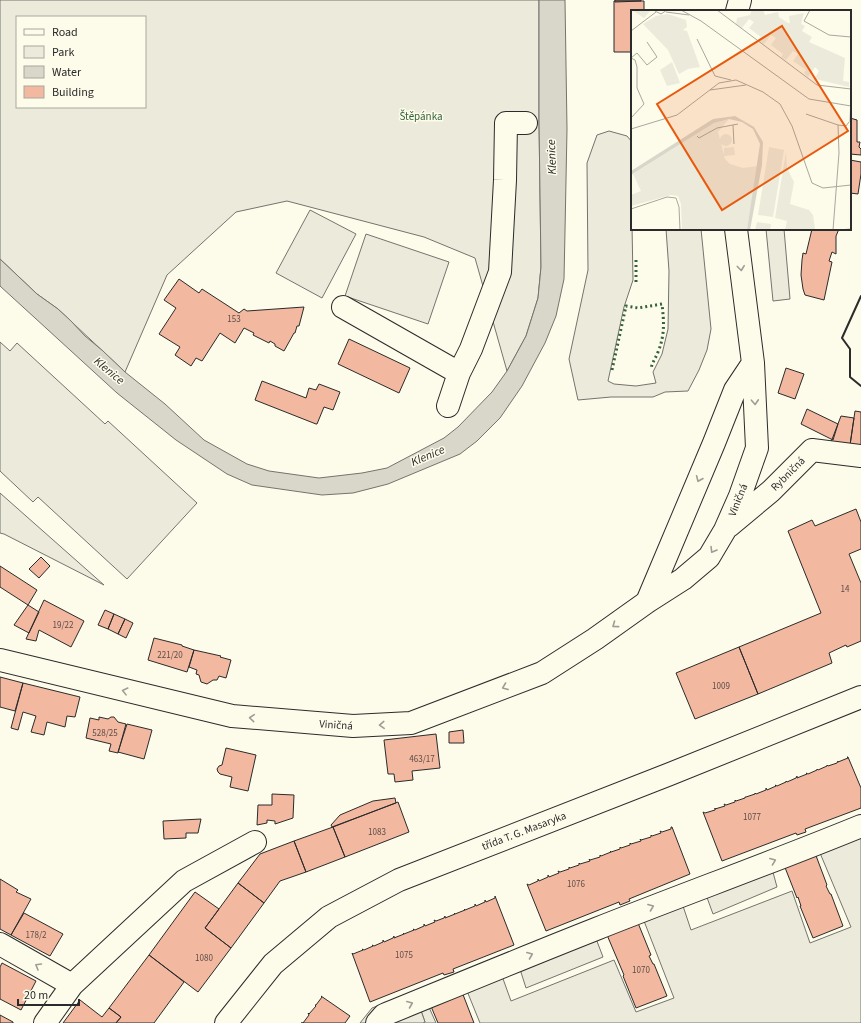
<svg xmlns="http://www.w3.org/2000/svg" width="861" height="1023" viewBox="0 0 861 1023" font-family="'Source Sans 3',sans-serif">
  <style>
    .green { fill: #ecebdb; stroke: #74746e; fill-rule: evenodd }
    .parking { fill: #eceadb; stroke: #74746e }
    .water { fill: #d8d7c9; stroke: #74746e }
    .building { fill: #f2b8a0; stroke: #2b2b2b }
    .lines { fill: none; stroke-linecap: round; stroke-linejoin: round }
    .minor-casing { stroke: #2b2b2b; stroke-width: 24 }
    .minor { stroke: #fdfbea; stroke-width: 22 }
    .hedge { stroke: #34623c; stroke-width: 3; stroke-dasharray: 2 3; stroke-linecap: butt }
    .wall { stroke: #2b2b2b; stroke-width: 2 }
    .oneway { stroke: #9e9d94 }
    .labels { text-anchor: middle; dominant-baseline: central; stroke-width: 3; stroke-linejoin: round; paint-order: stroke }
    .number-label { font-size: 9px; fill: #5d4e48 }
    .park-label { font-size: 11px; fill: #34623c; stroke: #fdfbea }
    .street-label { font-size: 11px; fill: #2b2b2b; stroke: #fdfbea }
    .water-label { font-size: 12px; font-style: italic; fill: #2b2b2b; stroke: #fdfbea }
    .inset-road { fill: none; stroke: #a9a89e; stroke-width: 1 }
    .view { fill: #e8590c; fill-opacity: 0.15; stroke: #e8590c; stroke-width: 2 }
    .inset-edge { fill: none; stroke: #2b2b2b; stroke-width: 2 }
  </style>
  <rect width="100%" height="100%" fill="#fdfbea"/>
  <path class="green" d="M 0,0 L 539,0 L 539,121 L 541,267 L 538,298 L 526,336 L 507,371 L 475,258 L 424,237 L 287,201 L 236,212 L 167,275 L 125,372 L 58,309 L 37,294 L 0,259 ZM 17,17 L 145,17 L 145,107 L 17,107 Z
    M 310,210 L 356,234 L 322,298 L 276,273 Z
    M 366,234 L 449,262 L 428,324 L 345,296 Z
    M 0,342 L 10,351 L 17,343 L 105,424 L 108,421 L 197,503 L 127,579 L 38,497 L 33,502 L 0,471 Z
    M 0,493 L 104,585 L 4,534 L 0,533 Z
    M 861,836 L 861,1023 L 480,1023 L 467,991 L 502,976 L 511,1001 L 614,960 L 636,1012 L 674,998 L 644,921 L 683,906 L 691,930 L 792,891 L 810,943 L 851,927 L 820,853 Z
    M 419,1005 L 428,1005 L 436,1023 L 423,1023 L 425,1022 Z"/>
  <path class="parking" d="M 609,131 L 627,136 L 632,142 L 632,166 L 631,170 L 633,280 L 624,307 L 608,381 L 614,384 L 636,386 L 656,383 L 653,372 L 662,354 L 668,329 L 669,271 L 666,229 L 701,229 L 711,329 L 707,350 L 699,370 L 688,391 L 665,392 L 653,397 L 611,397 L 578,400 L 569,359 L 588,270 L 587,163 L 597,135 Z
    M 766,229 L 784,229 L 790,299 L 773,301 Z
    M 771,865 L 777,887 L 713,914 L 705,892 L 595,936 L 603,957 L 526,988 L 519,966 L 419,1005 L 425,1022 L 423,1023 L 360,1023 L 372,1008 L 530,945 Z"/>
  <path class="water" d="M 539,0 L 565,0 L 567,129 L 565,231 L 564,279 L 556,316 L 545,343 L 522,386 L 500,418 L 477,441 L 460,454 L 388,484 L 353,493 L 322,495 L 252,485 L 227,474 L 176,440 L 117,393 L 0,286 L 0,259 L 37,294 L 58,309 L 71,321 L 85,336 L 103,351 L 125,372 L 165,404 L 204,440 L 247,464 L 269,471 L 319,478 L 362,473 L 387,468 L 444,438 L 458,427 L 492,392 L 507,371 L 526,336 L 538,298 L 541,267 L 539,121 Z"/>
  <path class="building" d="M 615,0 L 641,0 L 641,1 L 615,2 Z
    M 614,1 L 644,1 L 644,11 L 632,11 L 632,52 L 614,52 Z
    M 850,118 L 857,120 L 857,142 L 860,142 L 859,147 L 861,149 L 861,155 L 850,154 Z
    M 850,160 L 861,162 L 861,174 L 858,194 L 850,193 Z
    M 812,229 L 839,229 L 836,236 L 836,254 L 832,252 L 829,261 L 832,262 L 824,300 L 805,295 L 803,289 L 801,275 L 802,260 L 803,253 L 806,254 Z
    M 179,279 L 199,293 L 202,289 L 239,313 L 244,309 L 247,311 L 304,307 L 299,326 L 297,326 L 295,333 L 294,333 L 284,351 L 275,346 L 275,344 L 270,341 L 269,343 L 253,335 L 254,333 L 244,328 L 235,343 L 220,333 L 202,361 L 196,358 L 191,366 L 175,355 L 180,347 L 159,334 L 176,308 L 164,300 Z
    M 349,339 L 410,368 L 399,393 L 338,364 Z
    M 786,368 L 804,374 L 795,399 L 778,393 Z
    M 262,381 L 306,398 L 309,388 L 316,390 L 319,384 L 340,392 L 333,410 L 324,407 L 317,424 L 316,424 L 255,400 Z
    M 807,409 L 838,424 L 833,440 L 801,424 Z
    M 855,411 L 861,412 L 861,447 L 850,445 Z
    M 841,416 L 854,418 L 850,445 L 831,442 Z
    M 856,509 L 861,522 L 861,549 L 849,554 L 861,583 L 861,641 L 847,647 L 846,645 L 829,653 L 832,663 L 758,694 L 739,647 L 821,613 L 788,531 L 812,520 L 815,526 Z
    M 41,557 L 50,566 L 39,578 L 29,569 Z
    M 0,566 L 37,590 L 28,605 L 0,587 Z
    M 44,600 L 84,621 L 71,647 L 39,630 L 36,641 L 26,639 Z
    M 28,605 L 39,612 L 29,633 L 14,625 Z
    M 105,610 L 114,614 L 108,629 L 98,625 Z
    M 114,614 L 125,619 L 118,634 L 108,629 Z
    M 125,619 L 133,623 L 126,638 L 118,634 Z
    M 154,638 L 182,645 L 182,646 L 194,650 L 187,672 L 148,660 Z
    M 739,647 L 758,694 L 695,719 L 676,673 Z
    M 194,650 L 221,656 L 220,657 L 231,660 L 226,678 L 219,676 L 217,680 L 213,680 L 207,684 L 201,682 L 199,675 L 196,674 L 197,670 L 189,667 Z
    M 0,677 L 23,683 L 15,711 L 0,707 Z
    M 23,683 L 80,697 L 75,717 L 67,716 L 65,727 L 47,722 L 44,735 L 31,732 L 36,716 L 23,712 L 18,730 L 11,728 Z
    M 99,717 L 108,719 L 111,717 L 114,717 L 118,722 L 126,724 L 118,753 L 109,751 L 111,744 L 86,738 L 90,718 L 99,720 Z
    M 127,724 L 152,730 L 144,759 L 118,752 Z
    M 463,730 L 464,743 L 449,743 L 449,732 Z
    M 436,734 L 440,768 L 412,771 L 413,780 L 395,782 L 394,774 L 388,774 L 384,740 Z
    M 226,748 L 256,755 L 248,791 L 230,787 L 232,777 L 220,774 L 218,772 L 217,769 L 219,766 L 222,765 Z
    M 847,757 L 848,757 L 861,788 L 861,808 L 805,829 L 806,832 L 797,835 L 796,833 L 722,861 L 703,812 L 705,813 L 715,810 L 715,808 L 715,809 L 725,806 L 724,804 L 726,805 L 735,802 L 735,800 L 736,801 L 745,798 L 745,797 L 746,797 L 755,794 L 755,793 L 756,794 L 766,790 L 766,788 L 767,790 L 776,786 L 775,785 L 777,786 L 786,782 L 786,781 L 787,782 L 796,778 L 797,776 L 797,778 L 807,774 L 806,773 L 808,774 L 817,770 L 817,769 L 818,770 L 827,766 L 827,765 L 828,766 L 837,763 L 838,761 L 838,762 L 848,758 Z
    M 272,794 L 294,795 L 293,818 L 275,824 L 275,821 L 267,820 L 267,823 L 257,825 L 258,805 L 272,805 Z
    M 395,798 L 396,803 L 332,827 L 331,825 L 340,815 L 373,801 Z
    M 398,802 L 409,832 L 345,857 L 333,827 Z
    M 201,819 L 198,833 L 186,833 L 186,838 L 164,839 L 163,821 Z
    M 333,827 L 345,857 L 306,872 L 294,841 Z
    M 671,827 L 672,827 L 690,874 L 629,899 L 630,901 L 620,905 L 619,902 L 546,931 L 527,884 L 529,885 L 538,881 L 538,879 L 539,881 L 548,877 L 548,875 L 549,877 L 559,873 L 558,871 L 560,872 L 569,869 L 569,867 L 570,868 L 579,865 L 579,863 L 580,864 L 590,861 L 589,859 L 590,860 L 600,857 L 600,855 L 601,856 L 611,852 L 610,851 L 611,852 L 620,849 L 620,847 L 621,848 L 630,845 L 630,843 L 631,844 L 641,841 L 640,839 L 641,840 L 651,837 L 651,835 L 652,836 L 661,833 L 660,831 L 662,832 L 671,829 Z
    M 294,841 L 306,872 L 280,881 L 264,903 L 238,883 L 260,854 Z
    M 815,853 L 827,885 L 826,886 L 830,894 L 831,894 L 843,926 L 813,938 L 800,906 L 801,906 L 798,897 L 797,898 L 784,865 Z
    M 0,879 L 18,890 L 16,892 L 31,899 L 11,935 L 0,929 Z
    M 238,883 L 264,903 L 231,948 L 205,928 Z
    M 195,892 L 219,909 L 205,928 L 231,948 L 198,992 L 149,955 Z
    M 495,896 L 514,945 L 453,969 L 454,972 L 444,975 L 443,973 L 370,1002 L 352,953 L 353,954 L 363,950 L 362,949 L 364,950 L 373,946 L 372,945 L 374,946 L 383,942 L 383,940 L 384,942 L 393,938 L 394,936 L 394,938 L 404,934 L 403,933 L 404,934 L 414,930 L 413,929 L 415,930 L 424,926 L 424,924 L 425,926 L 435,922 L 434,920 L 436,921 L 444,918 L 445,916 L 445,918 L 455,914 L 454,913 L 455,914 L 465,910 L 464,909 L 465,910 L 475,906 L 475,904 L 476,906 L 485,902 L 485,900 L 486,902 L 495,898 Z
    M 24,913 L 63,934 L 50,956 L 11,935 Z
    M 638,923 L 651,955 L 649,956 L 653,964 L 654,964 L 667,996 L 636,1008 L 623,976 L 624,975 L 607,935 Z
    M 149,955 L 184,982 L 154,1023 L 116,1023 L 121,1017 L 109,1008 Z
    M 2,963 L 36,981 L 21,1010 L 0,999 L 0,967 Z
    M 462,992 L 474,1023 L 438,1023 L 430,1004 Z
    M 321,996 L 350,1016 L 345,1023 L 301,1023 L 303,1023 L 309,1015 L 308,1013 L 309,1014 L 316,1006 L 315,1005 L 316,1005 L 322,997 Z
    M 80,1000 L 102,1017 L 109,1008 L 121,1017 L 116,1023 L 63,1023 Z
    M 0,1015 L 13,1022 L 13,1023 L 0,1023 Z"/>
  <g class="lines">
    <defs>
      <path id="minor" d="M 737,11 L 740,0
        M 343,307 L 459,373
        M 448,406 L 459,373 L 471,349 L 500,272 L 505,180 L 506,123 L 526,123
        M 729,526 L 771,491 L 812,450 L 861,456
        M 647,602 L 714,443 L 735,390 L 753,363
        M 0,660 L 232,716 L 353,726 L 411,723 L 542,673 L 595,639 L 647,602 L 683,579 L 709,557 L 725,530 L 740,496 L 757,448 L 753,363 L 736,229
        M 0,944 L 72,985
        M 45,1023 L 72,985 L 184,881 L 255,842
        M 226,1023 L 273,964 L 329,917 L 399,880 L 670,774 L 861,697
        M 377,1023 L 384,1015 C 455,986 525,957 596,929 C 684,894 773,862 861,826"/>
    </defs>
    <use href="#minor" class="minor-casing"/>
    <use href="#minor" class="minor"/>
    <path class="hedge" d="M 636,229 L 636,234
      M 636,260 L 636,282
      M 612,370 L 626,306 L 638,308 L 662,304 C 664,322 665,335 658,352 C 656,358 652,362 651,369"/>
    <path class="wall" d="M 861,296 L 842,338 L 850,349 L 850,377 L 861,386"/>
  </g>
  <defs><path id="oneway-chevron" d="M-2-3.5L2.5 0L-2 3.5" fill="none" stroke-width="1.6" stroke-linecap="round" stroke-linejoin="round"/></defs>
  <g class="oneway">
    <use href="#oneway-chevron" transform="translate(741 268) rotate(83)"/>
    <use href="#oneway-chevron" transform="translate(755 402) rotate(87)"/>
    <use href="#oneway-chevron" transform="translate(699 479) rotate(113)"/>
    <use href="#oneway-chevron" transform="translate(713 550) rotate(121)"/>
    <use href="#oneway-chevron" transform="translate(615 625) rotate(144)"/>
    <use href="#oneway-chevron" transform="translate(505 687) rotate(159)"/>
    <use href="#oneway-chevron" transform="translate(125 691) rotate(-166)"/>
    <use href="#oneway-chevron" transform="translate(252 718) rotate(-175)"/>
    <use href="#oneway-chevron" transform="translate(382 725) rotate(177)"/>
    <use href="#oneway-chevron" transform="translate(773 861) rotate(-21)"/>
    <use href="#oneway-chevron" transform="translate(651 907) rotate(-21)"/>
    <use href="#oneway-chevron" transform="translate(530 955) rotate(-22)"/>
    <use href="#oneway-chevron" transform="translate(38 966) rotate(-150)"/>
    <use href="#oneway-chevron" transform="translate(410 1004) rotate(-22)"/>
  </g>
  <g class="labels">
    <g class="number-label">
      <text x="234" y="319">153</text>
      <text x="845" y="589">14</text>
      <text x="63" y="625">19/22</text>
      <text x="170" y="655">221/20</text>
      <text x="721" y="686">1009</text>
      <text x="105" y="733">528/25</text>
      <text x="422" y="759">463/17</text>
      <text x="752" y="817">1077</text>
      <text x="377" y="832">1083</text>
      <text x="576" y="884">1076</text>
      <text x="36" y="935">178/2</text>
      <text x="404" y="955">1075</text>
      <text x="204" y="958">1080</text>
      <text x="641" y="970">1070</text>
    </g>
    <g class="park-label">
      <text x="421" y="116">Štěpánka</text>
    </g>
    <g class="street-label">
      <text transform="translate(788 474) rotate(-45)">Rybničná</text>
      <text transform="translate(738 500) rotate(-68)">Viničná</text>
      <text transform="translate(336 725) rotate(4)">Viničná</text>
      <text transform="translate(524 831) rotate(-21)">třída T. G. Masaryka</text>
    </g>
    <g class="water-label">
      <text transform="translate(552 157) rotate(-92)">Klenice</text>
      <text transform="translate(109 371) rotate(40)">Klenice</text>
      <text transform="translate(428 456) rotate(-23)">Klenice</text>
    </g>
  </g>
  <g transform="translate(631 10)">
    <rect width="220" height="220" fill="#fdfbea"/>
    <path d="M 1,0 L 20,0 L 13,8 ZM 121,0 L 132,0 L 134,5 L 147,2 L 148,7 L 157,13 L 159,13 L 158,6 L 173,3 L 170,14 L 174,16 L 171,21 L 181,27 L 178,32 L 214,48 L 212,71 L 218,72 L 218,77 L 184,69 L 182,71 L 188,61 L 184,57 L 177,67 L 173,63 L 175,60 L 162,51 L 167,44 L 162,41 L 155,50 L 150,47 L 152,44 L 140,35 L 145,28 L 140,25 L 133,34 L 127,30 L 130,27 L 118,18 L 123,12 L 118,9 L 111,18 L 105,14 L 106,8 L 119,5 ZM 37,4 L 55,10 L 56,17 L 52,20 L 56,21 L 69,57 L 57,59 L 48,64 L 37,40 L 12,14 L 25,6 ZM 41,52 L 49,73 L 36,76 L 29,60 ZM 98,109 L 87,122 L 93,145 L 93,138 L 103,137 L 104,145 L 93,146 L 94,149 L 99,154 L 112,158 L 127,156 L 116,220 L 51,220 L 50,194 L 47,186 L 40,185 L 0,196 L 0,185 L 10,181 L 2,164 L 83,113 ZM89 130a6 6 0 1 1 12 0a6 6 0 1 1-12 0ZM 138,137 L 153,140 L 142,207 L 127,205 ZM 155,142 L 156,158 L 163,172 L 159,194 L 178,200 L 182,205 L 184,219 L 187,220 L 154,220 L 156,211 L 144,208 ZM 126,212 L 140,214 L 139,220 L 124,220 Z" fill="#ecebdb"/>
    <path d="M 104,106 L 123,117 L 132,132 L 131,155 L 119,220 L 116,220 L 129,134 L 122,119 L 111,112 L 98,109 L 83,113 L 0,165 L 0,161 L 82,109 Z" fill="#d8d7c9"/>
    <path class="inset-road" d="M 50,0 L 70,11 L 178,89 L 220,96M 86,0 L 186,75 L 220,79M 179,0 L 173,11 L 198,25 L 220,27M 24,1 L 30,4 L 36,0M 35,2 L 58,5M 0,21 L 25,2M 66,29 L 84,66 L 100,70M 79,80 L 115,75M 175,104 L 207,115 L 215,116 L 218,112M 0,108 L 13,94 L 6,78 L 6,57 L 4,50 L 0,48 L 6,43 L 16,55 L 26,47 L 16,32M 219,112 L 220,86M 102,115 L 103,134M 0,119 L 46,105 L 88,73 L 105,70 L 132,82 L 149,94 L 161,116 L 181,173 L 192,178 L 220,175M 66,126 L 68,128 L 86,118 L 107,114M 0,199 L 36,187 L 45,188 L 48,197 L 49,220M 202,220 L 208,143 L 207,115M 207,220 L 220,219"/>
    <path class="view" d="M 151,16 L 217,121 L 91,200 L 26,94 Z"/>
    <rect width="220" height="220" class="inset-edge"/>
  </g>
  <rect x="16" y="16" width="130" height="92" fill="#fdfbea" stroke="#a9a89e"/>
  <rect x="24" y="29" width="20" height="6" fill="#fdfbea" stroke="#a9a89e"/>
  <text x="52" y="36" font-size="12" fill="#2b2b2b">Road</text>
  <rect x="24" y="46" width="20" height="12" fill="#ecebdb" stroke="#a9a89e"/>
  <text x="52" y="56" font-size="12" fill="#2b2b2b">Park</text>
  <rect x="24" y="66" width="20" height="12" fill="#d8d7c9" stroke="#a9a89e"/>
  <text x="52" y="76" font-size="12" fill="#2b2b2b">Water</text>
  <rect x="24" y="86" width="20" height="12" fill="#f2b8a0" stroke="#a9a89e"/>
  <text x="52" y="96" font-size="12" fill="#2b2b2b">Building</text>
  <path d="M18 999v6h61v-6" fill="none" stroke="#2b2b2b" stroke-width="2"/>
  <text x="24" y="999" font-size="12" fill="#2b2b2b" stroke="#fdfbea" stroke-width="3" paint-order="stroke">20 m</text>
</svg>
